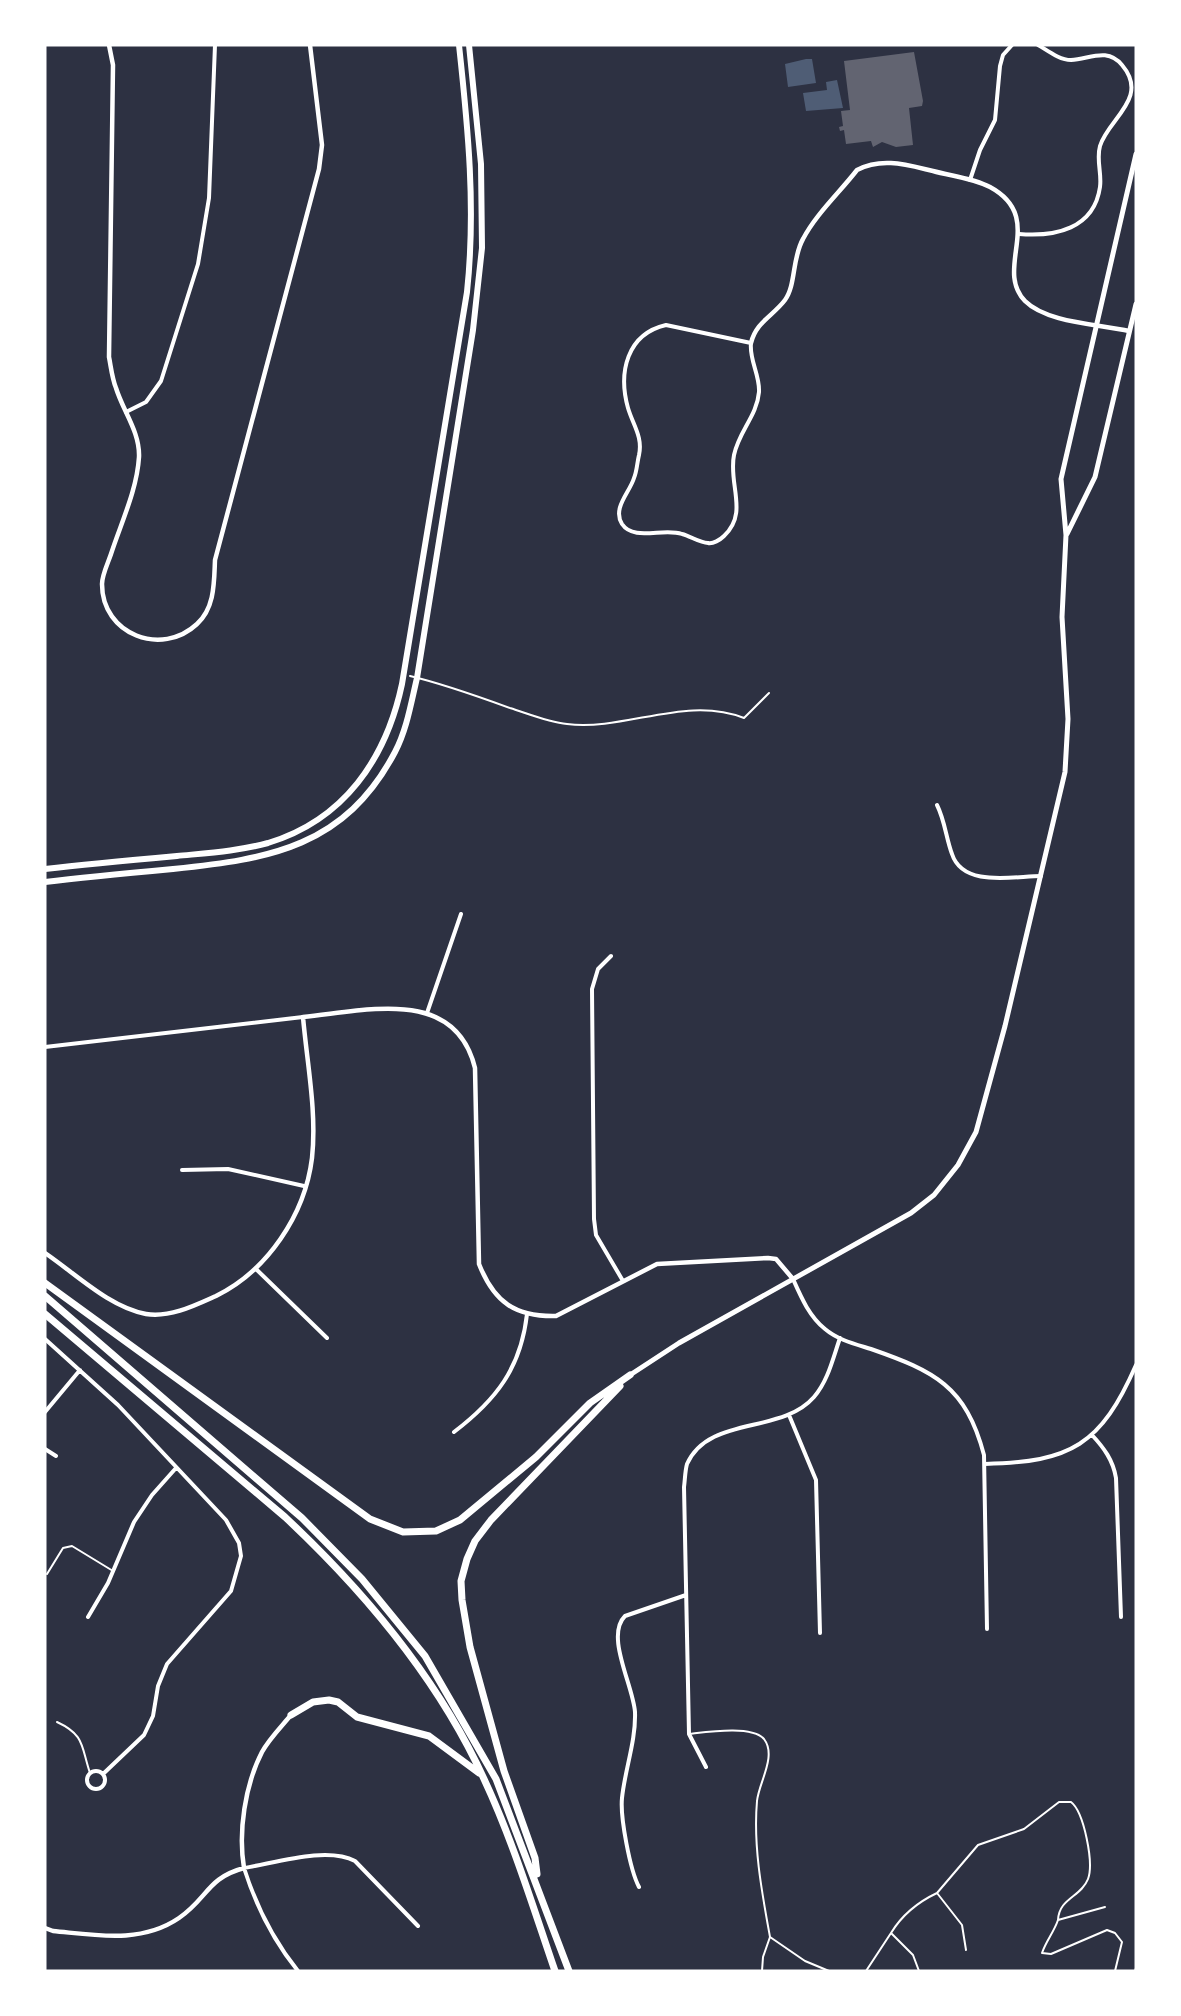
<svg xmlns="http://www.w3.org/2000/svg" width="1181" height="2016" viewBox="0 0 1181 2016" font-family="Poppins,sans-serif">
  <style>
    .water { fill: #4f5d75 }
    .building { fill: #626471 }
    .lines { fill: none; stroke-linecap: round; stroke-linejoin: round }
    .service { stroke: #fff; stroke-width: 2 }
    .minor { stroke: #fff; stroke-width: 4 }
    .tertiary { stroke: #fff; stroke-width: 4.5 }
    .secondary { stroke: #fff; stroke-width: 5 }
    .primary { stroke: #fff; stroke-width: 6 }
    .motorway { stroke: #fff; stroke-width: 7 }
  </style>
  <rect width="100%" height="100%" fill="#2d3142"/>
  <path class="water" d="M 806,59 L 812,59 L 816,83 L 788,87 L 785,64 Z
    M 837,80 L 843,108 L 806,111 L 803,93 L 827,90 L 826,82 Z"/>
  <path class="building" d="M 914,52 L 923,101 L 922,106 L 909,108 L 913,145 L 896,147 L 882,142 L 873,147 L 871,141 L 846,144 L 844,130 L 840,131 L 839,127 L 843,126 L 841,111 L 850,110 L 844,61 Z"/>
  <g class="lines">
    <path class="service" d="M 410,676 C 444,684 477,696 510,708 C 529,714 548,722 567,724 C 626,731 686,695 744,718 L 769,693
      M 47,1574 L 63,1548 L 72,1546 L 113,1571
      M 57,1722 C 85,1735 81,1746 90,1773
      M 689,1734 C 707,1732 752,1725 764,1739 C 777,1756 759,1782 757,1801 C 753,1846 762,1893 770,1937 L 805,1961 L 829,1971
      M 1105,1907 L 1058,1920 C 1054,1932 1046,1941 1042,1953 L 1051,1954 L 1107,1930 L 1115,1933 L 1122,1942 L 1115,1971
      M 966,1950 L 962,1925 L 937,1893 L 978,1845 L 1024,1829 L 1059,1802 L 1071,1802 C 1084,1812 1094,1863 1088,1879 C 1081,1897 1059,1898 1058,1920
      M 762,1971 L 763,1957 L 770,1937
      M 866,1971 L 891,1933
      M 919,1971 L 913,1955 L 891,1933 C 902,1915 918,1902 937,1893
      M 1135,1971 L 1136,1968"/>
    <path class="minor" d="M 970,180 L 980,150 L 995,120 L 1000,66 L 1003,55 L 1012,45
      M 1019,234 C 1055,237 1094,229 1100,187 C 1102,173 1096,160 1100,146 C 1108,119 1150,98 1122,65 C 1107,47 1090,59 1071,60 C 1059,60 1047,50 1038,45
      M 666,325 L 751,343 C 749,360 760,375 759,392 C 757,416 739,431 734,455 C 728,484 749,513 724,536 C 720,540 713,544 708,543 C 700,543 690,536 682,534 C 664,527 634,542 622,524 C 612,508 630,492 634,478 C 637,471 637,463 639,455 C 643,437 633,425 628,408 C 618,372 627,334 666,325 Z
      M 126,412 L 146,402 L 161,381 L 198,264 L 209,198 L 215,45
      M 937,805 C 945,821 946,838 952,854 C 963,888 1014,876 1041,876
      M 611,956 L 598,969 L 592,989 L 594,1219 L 596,1235 L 623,1281
      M 427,1013 L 461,914
      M 45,1047 L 303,1017
      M 182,1170 L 228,1169 L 304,1186
      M 256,1269 L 327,1338
      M 793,1279 C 801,1297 809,1316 825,1329 C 838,1340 855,1344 871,1349 C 934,1371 966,1386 984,1455 L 987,1629
      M 45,1339 L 118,1405 L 226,1520 L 239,1543 L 241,1556 L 231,1591 L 167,1664 L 158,1686 L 153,1716 L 144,1735 L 103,1774
      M 45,1412 L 80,1370
      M 789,1415 L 816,1480 L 820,1633
      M 454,1432 C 496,1400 521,1368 527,1314
      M 1092,1435 C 1104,1448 1113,1460 1116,1478 L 1121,1617
      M 45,1449 L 56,1456
      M 985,1464 C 1071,1462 1101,1445 1136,1365
      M 88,1617 L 108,1583 L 134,1522 L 152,1495 L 176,1468
      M 706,1767 L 689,1734 L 684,1487 C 685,1480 685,1471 687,1464 C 709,1415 781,1435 814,1397 C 828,1381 833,1358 840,1338
      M87 1780a9 9 0 1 1 18 0a9 9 0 1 1-18 0Z
      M 639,1887 C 630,1870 620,1817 622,1798 C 625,1769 636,1741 635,1712 C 633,1685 605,1636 625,1616 L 686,1595
      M 298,1971 C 273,1940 256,1906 244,1868 C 275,1863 327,1846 355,1861 L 418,1926"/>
    <path class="tertiary" d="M 109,45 L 113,65 L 109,357 C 111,367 112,378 116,388 C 123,411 140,432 139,457 C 137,490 121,523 111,554 C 108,563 102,575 102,584 C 102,635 162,657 197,624 C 215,608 214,582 215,560 L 319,169 L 322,145 L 310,45
      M 751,343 C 756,322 773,316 785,300 C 796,285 792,258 803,239 C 816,214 840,192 857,170 C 882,157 907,165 933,171 C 951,176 973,178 990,187 C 1047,218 993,268 1025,301 C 1047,323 1099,324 1129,331
      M 45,1253 C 76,1274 109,1307 146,1314 C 170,1318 196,1305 216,1296 C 267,1271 305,1215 312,1158 C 317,1112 307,1063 303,1017 C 366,1011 455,986 475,1068 L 479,1264 C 494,1302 515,1317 556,1316 L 657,1264 L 768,1258 L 776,1259 L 793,1279
      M 45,1928 L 53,1931 C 96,1935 141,1944 179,1918 C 208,1898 207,1878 244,1868 C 238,1832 245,1785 262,1752 C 269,1739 281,1727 291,1715"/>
    <path class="secondary" d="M 1067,534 L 1095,477 L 1136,304
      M 630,1375 L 679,1343 L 911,1213 L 934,1195 L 958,1165 L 976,1132 L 1005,1026 L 1065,772 L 1068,719 L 1062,617 L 1066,535 L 1061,479 L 1136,154"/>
    <path class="primary" d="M 45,869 C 89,864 133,860 177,856 C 207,853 239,851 268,843 C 344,820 386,759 402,684 L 467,292 C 476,208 468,128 459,45
      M 45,882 C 87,877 130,873 173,869 C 270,859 345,847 395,752 C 407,729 411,703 417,678 L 473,330 L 482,248 L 481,164 L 469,45"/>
    <path class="motorway" d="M 45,1283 L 370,1519 L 403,1532 L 436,1531 L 460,1520 L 536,1457 L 590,1403 L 630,1375
      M 45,1296 L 302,1518 L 362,1579 L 425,1656 L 496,1779 L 569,1971
      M 45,1314 L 285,1517 C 365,1592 438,1678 484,1779 C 513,1841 533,1907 555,1971
      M 291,1715 L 313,1702 L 329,1700 L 338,1702 L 357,1717 L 429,1736 L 479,1773
      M 537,1874 L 535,1858 L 504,1771 L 470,1647 L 462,1600 L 461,1581 L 467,1559 L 475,1541 L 491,1520 L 620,1386"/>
  </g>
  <rect width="1181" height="2016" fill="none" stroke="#ffffff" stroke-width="93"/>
</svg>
